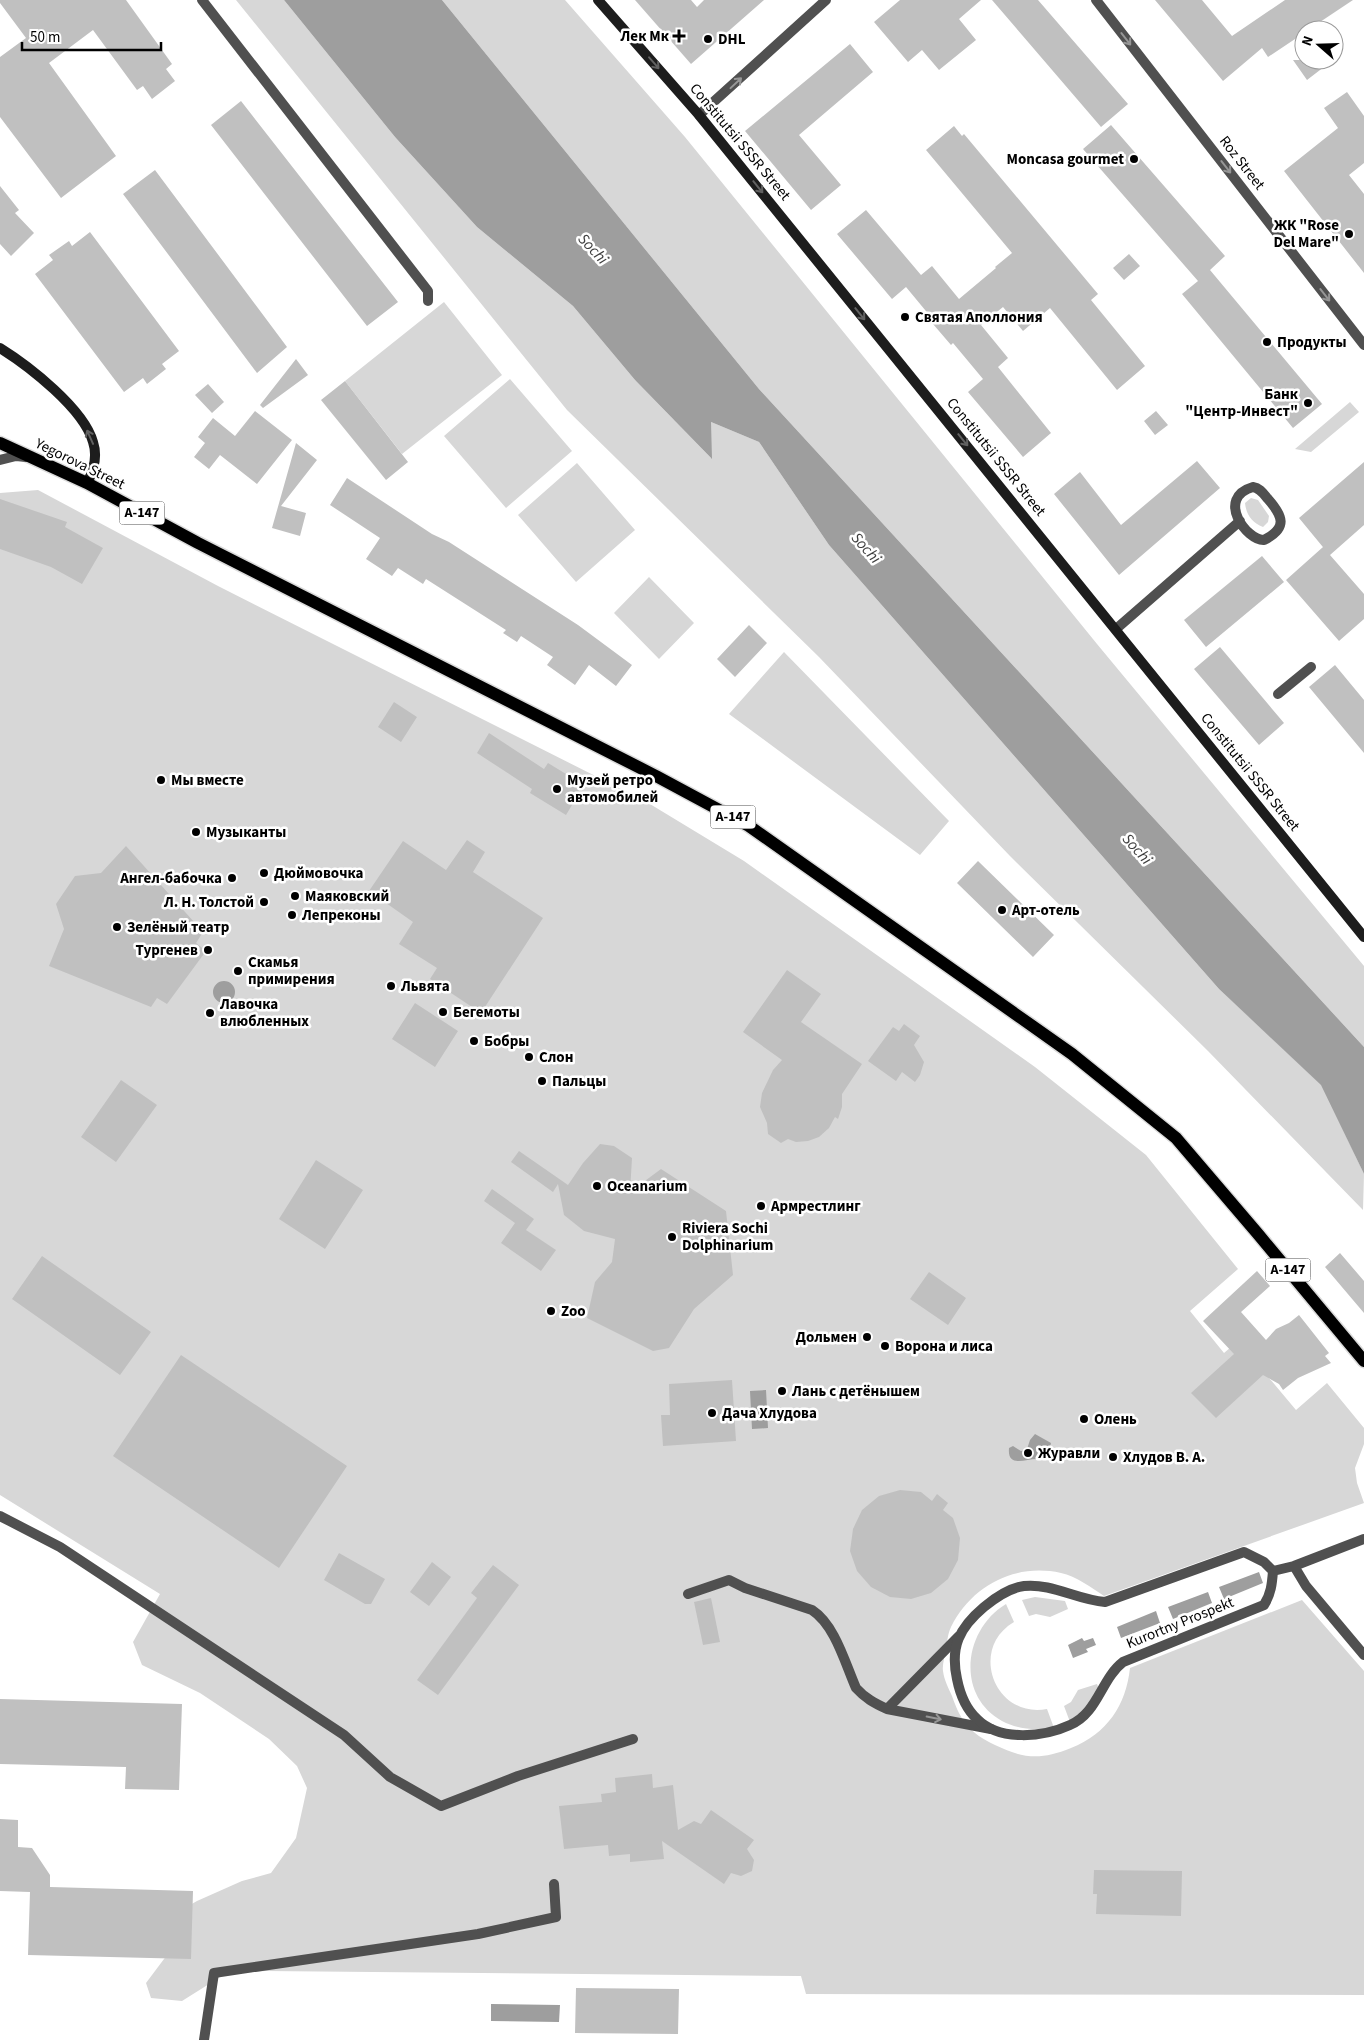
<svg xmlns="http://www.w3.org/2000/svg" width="1364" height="2040" viewBox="0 0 1364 2040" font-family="'Source Sans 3',sans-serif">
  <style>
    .green { fill: #d7d7d7 }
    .water { fill: #9e9e9e }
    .building { fill: #c0c0c0 }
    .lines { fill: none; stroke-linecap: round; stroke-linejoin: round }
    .primary-casing { stroke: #dbdbdb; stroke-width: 15 }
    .service { stroke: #505050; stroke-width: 10 }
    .minor { stroke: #505050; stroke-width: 10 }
    .tertiary { stroke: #505050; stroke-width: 10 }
    .secondary { stroke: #1d1d1d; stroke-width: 10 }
    .primary { stroke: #000; stroke-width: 12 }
    .oneway { stroke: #969696 }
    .oneway2 { stroke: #616161 }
    .poi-dot { fill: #000; stroke: #fff; stroke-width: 2 }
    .labels { text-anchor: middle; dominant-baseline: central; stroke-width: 5; stroke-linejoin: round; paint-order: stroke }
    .shield { fill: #fff; stroke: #4c4c4c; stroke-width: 1 }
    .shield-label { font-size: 14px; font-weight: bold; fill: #000 }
    .poi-label { font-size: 15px; font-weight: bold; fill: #000; stroke: #fff; text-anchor: start }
    .street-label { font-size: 15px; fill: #000; stroke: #fff }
    .water-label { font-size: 16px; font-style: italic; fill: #3f3f3f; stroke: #fff }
  </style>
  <rect width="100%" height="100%" fill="#fff"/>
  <path class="green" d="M 236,0 L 284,0 L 395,137 L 477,227 L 573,306 L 635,380 L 711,458 L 711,422 L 759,442 L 829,545 L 1219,989 L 1322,1085 L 1364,1174 L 1363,1210 L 1208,1051 L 1010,856 L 819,657 L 567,410 Z
    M 442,0 L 565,0 L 685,137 L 1097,644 L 1364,966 L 1364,1047 L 759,389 Z
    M 444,302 L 502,375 L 402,454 L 345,381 Z
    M 510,379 L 572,451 L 506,508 L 444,436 Z
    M 1350,402 L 1359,412 L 1311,452 L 1295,449 Z
    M 577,463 L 635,530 L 576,582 L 518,515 Z
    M 38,490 L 218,586 L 645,801 L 744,861 L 1035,1067 L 1146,1155 L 1238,1269 L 1190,1311 L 1224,1353 L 1238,1341 L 1296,1410 L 1327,1383 L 1364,1428 L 1364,1444 L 1355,1468 L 1357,1483 L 1364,1503 L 1104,1596 C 1092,1588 1076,1576 1061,1573 C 1015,1563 972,1585 951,1627 C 948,1633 947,1642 946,1649 C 945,1656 942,1665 943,1671 C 944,1680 949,1689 952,1696 C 961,1722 970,1733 995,1745 C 1024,1759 1041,1760 1071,1748 C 1107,1734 1126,1705 1130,1668 L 1302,1600 L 1364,1671 L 1364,1995 L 806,1994 L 801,1976 L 265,1971 L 225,1974 L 182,2001 L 151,1998 L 146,1983 L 167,1955 L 162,1921 L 197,1901 L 242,1881 L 271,1873 L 296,1838 L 307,1788 L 297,1766 L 269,1739 L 200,1693 L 142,1665 L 133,1642 L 160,1594 L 0,1495 L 0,493 Z
    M 1251,498 L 1258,500 L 1269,516 L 1268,522 L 1263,527 C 1252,523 1246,514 1245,503 Z
    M 649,577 L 694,623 L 659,659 L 614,613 Z
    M 784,652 L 949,821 L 920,855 L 729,714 Z
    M 1035,1597 L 1065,1601 L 1068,1609 L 1050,1617 L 1036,1614 L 1029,1616 L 1022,1600 Z
    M 1006,1604 L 1014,1622 C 968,1649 995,1719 1047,1709 L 1054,1728 C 1036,1730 1019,1730 1002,1721 C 955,1695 964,1629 1006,1604 Z
    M 1097,1684 L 1100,1692 L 1082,1716 L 1070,1722 L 1064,1706 L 1071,1702 L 1078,1690 Z"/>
  <path class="water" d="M 284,0 L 442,0 L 759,389 L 1364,1047 L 1364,1174 L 1321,1085 L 1219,989 L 829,545 L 759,442 L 711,422 L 712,459 L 635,380 L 573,306 L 477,227 L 395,137 Z
    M213 992a11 11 0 1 1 22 0a11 11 0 1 1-22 0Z
    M 766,1390 L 768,1428 L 752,1429 L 750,1391 Z
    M 1035,1434 L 1051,1443 L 1050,1448 L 1038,1459 C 1027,1458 1007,1469 1009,1448 L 1013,1446 L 1021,1451 L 1027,1449 L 1030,1440 Z
    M 1259,1572 L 1263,1583 L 1224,1599 L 1219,1587 Z
    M 1208,1592 L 1212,1603 L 1173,1619 L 1168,1607 Z
    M 1156,1611 L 1160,1623 L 1121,1638 L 1117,1627 Z
    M 1082,1638 L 1084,1641 L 1093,1638 L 1096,1645 L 1086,1649 L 1088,1652 L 1073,1658 L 1068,1645 Z
    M 491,2004 L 560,2005 L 559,2022 L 491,2021 Z"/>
  <path class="building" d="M 0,0 L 126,0 L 172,64 L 166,69 L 175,81 L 152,99 L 143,86 L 137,90 L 93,30 L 49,63 L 116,156 L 61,198 L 0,117 L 0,57 L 26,38 L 0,3 Z
    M 635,0 L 691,0 L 697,7 L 704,0 L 764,0 L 691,64 Z
    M 900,0 L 981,0 L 959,19 L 976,40 L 939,70 L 922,50 L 908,62 L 874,22 Z
    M 992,0 L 1038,0 L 1128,104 L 1101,127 Z
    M 1155,0 L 1202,0 L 1232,36 L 1285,0 L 1353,0 L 1308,30 L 1304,30 L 1304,33 L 1268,57 L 1262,48 L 1223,81 Z
    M 850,44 L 873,72 L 799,135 L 841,185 L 811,210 L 745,131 Z
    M 1293,60 L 1333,60 L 1307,80 Z
    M 1347,92 L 1364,116 L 1364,163 L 1349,175 L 1364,194 L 1364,273 L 1284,171 L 1338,128 L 1324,108 Z
    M 241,101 L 398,302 L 367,326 L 211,125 Z
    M 1111,125 L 1225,256 L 1210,270 L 1322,404 L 1293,428 L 1182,294 L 1198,281 L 1083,149 Z
    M 954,126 L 962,136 L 964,134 L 1098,294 L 1091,300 L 1145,366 L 1117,390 L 1050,308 L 1023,331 L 1003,307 L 981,325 L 1008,358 L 998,367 L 1051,433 L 1023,457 L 968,392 L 983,379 L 953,343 L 951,345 L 933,324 L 935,322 L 906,287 L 892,299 L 837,234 L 866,210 L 921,275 L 932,266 L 959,299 L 996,268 L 995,267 L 1012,253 L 926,150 Z
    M 155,170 L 287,347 L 257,373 L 123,194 Z
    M 0,186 L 19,210 L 15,213 L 34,233 L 11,256 L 0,244 Z
    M 90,232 L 179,351 L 162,364 L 166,369 L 147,384 L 143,378 L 124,392 L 35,274 L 53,260 L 49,255 L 69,241 L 72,246 Z
    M 1129,254 L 1140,266 L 1124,280 L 1113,268 Z
    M 296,359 L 308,375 L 263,408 L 260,405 Z
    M 345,381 L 408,462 L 386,480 L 321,400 Z
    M 208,384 L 224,402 L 212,413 L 195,395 Z
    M 255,411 L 292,440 L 257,484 L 220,455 L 209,469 L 194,457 L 205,443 L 198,437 L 213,418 L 235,436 Z
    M 1156,411 L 1168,425 L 1155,435 L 1144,421 Z
    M 296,443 L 317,460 L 281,506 L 306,513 L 300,536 L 272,528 Z
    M 1197,461 L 1220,488 L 1119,575 L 1054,494 L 1080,472 L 1121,525 Z
    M 1364,462 L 1364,525 L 1330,555 L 1364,594 L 1364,619 L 1339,641 L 1286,580 L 1323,547 L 1327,552 L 1299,518 Z
    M 347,478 L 432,534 L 449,542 L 578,625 L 632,665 L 616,686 L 589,665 L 575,685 L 547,665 L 553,657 L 521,636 L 517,642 L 503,633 L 506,630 L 426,579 L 423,584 L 398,568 L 392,576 L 366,559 L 380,538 L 330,505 Z
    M 0,499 L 67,522 L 65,527 L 103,548 L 82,584 L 51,567 L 0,549 Z
    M 1262,556 L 1284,582 L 1206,647 L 1184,620 Z
    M 749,625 L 767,643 L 735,677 L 717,659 Z
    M 1220,647 L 1284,723 L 1259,745 L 1194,669 Z
    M 1335,665 L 1364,700 L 1364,753 L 1309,687 Z
    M 394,702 L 417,717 L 401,742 L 378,727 Z
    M 489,733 L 544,769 L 548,763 L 584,785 L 566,815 L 530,793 L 532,789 L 477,753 Z
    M 467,840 L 485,852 L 473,872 L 543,918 L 481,1013 L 430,979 L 437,968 L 399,944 L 413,922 L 369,891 L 403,841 L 446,870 Z
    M 126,846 L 203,932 L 196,943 L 206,951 L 167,1004 L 157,998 L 151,1007 L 49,966 L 64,929 L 56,904 L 75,876 L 101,873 Z
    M 978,861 L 1054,935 L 1033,957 L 957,883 Z
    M 787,970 L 821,994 L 801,1022 L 862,1064 L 842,1094 L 842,1107 L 838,1119 L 835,1117 L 829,1128 L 819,1137 L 808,1141 L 796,1142 L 788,1139 L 781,1143 L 768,1134 L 767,1123 L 760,1107 L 762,1093 L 773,1070 L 782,1060 L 743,1032 Z
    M 415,1003 L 458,1031 L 435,1067 L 392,1039 Z
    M 904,1024 L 920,1036 L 914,1045 L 924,1062 L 920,1075 L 915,1082 L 902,1072 L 896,1081 L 868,1061 L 893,1027 L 899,1031 Z
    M 121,1080 L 157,1105 L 116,1162 L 81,1137 Z
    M 600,1144 L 614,1146 L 632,1158 L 630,1192 L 661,1169 L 726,1211 L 733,1275 L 694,1309 L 669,1348 L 653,1351 L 587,1318 L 595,1282 L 612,1262 L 615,1239 L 584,1231 L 564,1215 L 558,1184 L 553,1192 L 511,1162 L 519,1151 L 568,1185 L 583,1163 Z
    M 316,1160 L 363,1190 L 325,1249 L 279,1219 Z
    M 492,1189 L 534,1219 L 526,1230 L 556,1250 L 541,1271 L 501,1243 L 515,1223 L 484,1201 Z
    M 1340,1253 L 1364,1281 L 1364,1313 L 1325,1267 Z
    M 42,1256 L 151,1332 L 120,1375 L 12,1299 Z
    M 1257,1271 L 1270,1286 L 1241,1312 L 1266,1340 L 1276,1329 L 1289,1323 L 1299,1315 L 1329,1353 L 1325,1356 L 1331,1363 L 1298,1378 L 1283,1390 L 1279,1384 L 1263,1375 L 1216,1418 L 1191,1393 L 1234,1354 L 1203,1321 Z
    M 929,1272 L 966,1298 L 948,1325 L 910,1299 Z
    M 181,1355 L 347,1466 L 279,1568 L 113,1456 Z
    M 732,1380 L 736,1441 L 663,1446 L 661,1415 L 670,1415 L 669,1384 Z
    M 900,1490 L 921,1492 L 932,1501 L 937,1494 L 948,1503 L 943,1510 L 953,1518 L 960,1538 L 958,1560 L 948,1579 L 931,1593 L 911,1599 L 890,1597 L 871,1587 L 857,1571 L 850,1551 L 853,1529 L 862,1510 L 879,1496 Z
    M 339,1553 L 385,1579 L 371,1604 L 365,1604 L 324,1580 Z
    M 432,1562 L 451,1577 L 429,1606 L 410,1592 Z
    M 493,1565 L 519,1585 L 438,1695 L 417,1680 L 477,1598 L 471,1593 Z
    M 711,1598 L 720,1642 L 703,1645 L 694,1602 Z
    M 0,1699 L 182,1704 L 179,1790 L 125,1789 L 126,1767 L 0,1764 Z
    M 652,1774 L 653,1788 L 673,1785 L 678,1830 L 694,1821 L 701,1824 L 711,1810 L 754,1840 L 747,1849 L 754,1860 L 752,1871 L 741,1876 L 731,1873 L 724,1884 L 662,1841 L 664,1859 L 630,1862 L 630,1854 L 609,1856 L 608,1845 L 564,1849 L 559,1806 L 602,1802 L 601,1794 L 616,1792 L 615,1778 Z
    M 0,1819 L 18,1820 L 18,1847 L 32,1848 L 50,1875 L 50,1887 L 193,1891 L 191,1959 L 28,1955 L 30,1892 L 0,1891 Z
    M 1094,1870 L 1182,1871 L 1181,1916 L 1096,1914 L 1097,1894 L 1093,1894 Z
    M 576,1988 L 679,1989 L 678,2034 L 575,2033 Z"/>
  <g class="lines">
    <defs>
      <path id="primary" d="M 0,443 L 87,483 L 198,543 L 656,776 L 749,826 L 1072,1054 L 1176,1138 L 1258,1234 L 1364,1361"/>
    </defs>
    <use href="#primary" class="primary-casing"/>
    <path class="service" d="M 0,460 L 16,456 L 26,457
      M 1253,487 C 1260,488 1263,493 1268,499 C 1283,516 1288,528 1264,540 C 1247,541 1215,498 1253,487 Z
      M 1116,629 L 1240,521
      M 1278,694 L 1311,667
      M 0,1516 L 60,1547 L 344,1735 L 390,1777 L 441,1806 L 518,1776 L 633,1739
      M 688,1594 L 729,1580 L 745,1588 L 812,1610 C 835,1625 845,1663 856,1688 C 865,1698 874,1703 887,1709 L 991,1729
      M 887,1709 L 959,1636
      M 204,2040 L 214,1973 L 478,1934 L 556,1917 L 554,1884"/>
    <path class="minor" d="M 202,0 L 428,291 L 428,301
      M 1096,0 L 1364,345
      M 1244,1552 L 1264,1562 L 1273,1571 C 1272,1584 1271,1594 1264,1605 L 1123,1662 C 1101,1679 1098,1713 1070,1725 C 1044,1737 1000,1742 977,1719 C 966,1709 960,1694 957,1679 C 950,1647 959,1628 984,1607 C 996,1597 1009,1588 1024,1586 C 1052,1583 1077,1600 1105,1602 Z
      M 1294,1566 L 1306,1586 L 1364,1655
      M 1273,1571 L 1294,1566 L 1364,1539"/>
    <path class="tertiary" d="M 699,115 L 826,0"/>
    <path class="secondary" d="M 598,0 L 699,115 L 1364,937
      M 0,348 C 29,366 84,409 93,442 C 98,457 94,470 87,483"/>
    <use href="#primary" class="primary"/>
  </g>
  <defs><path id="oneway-shaft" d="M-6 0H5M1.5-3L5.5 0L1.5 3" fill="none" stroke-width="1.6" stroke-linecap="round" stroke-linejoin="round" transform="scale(1.25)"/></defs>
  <g class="oneway">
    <use href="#oneway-shaft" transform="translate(1126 39) rotate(52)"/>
    <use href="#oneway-shaft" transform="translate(736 83) rotate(-43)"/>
    <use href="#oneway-shaft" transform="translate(1226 167) rotate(52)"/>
    <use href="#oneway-shaft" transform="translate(1325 295) rotate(52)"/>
    <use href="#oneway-shaft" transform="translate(934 1718) rotate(11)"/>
  </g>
  <g class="oneway2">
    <use href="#oneway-shaft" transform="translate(654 63) rotate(49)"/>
    <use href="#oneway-shaft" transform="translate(758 187) rotate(51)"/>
    <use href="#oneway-shaft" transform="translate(860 314) rotate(51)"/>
    <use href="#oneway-shaft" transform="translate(90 437) rotate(-114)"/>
    <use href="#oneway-shaft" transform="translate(963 440) rotate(51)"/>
  </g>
  <g class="poi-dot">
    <path d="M676.5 28.5h5v5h5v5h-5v5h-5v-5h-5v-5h5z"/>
    <circle cx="708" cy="39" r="5"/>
    <circle cx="1134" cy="159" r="5"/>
    <circle cx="1349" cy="234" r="5"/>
    <circle cx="905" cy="317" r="5"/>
    <circle cx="1267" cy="342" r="5"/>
    <circle cx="1308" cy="403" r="5"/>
    <circle cx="161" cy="780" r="5"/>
    <circle cx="557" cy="789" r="5"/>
    <circle cx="196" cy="832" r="5"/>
    <circle cx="264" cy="873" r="5"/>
    <circle cx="232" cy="878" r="5"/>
    <circle cx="295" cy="896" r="5"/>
    <circle cx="264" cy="902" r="5"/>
    <circle cx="1002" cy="910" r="5"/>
    <circle cx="292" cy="915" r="5"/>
    <circle cx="117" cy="927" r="5"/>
    <circle cx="208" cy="950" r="5"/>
    <circle cx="238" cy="971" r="5"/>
    <circle cx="391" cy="986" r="5"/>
    <circle cx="443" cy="1012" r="5"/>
    <circle cx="210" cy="1013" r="5"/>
    <circle cx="474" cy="1041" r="5"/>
    <circle cx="529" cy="1057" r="5"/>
    <circle cx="542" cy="1081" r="5"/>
    <circle cx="597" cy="1186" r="5"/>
    <circle cx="761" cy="1206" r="5"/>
    <circle cx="672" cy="1237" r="5"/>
    <circle cx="551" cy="1311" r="5"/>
    <circle cx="867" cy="1337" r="5"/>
    <circle cx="885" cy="1346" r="5"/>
    <circle cx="782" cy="1391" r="5"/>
    <circle cx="712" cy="1413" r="5"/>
    <circle cx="1084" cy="1419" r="5"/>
    <circle cx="1028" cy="1453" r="5"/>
    <circle cx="1113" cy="1457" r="5"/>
  </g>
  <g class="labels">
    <g class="shield">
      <rect x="119.5" y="501.5" width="45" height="23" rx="4"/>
      <rect x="710.5" y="805.5" width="45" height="23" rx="4"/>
      <rect x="1265.5" y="1258.5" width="45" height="23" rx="4"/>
    </g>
    <g class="shield-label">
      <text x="142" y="513">А-147</text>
      <text x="733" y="817">А-147</text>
      <text x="1288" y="1270">А-147</text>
    </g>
    <g class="poi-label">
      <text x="669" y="36" text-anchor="end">Лек Мк</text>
      <text x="718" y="39">DHL</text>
      <text x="1124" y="159" text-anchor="end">Moncasa gourmet</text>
      <text x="1339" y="225" text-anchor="end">ЖК "Rose<tspan x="1339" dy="17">Del Mare"</tspan></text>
      <text x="915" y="317">Святая Аполлония</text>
      <text x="1277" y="342">Продукты</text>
      <text x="1298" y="394" text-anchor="end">Банк<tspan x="1298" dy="17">"Центр-Инвест"</tspan></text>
      <text x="171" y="780">Мы вместе</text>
      <text x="567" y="780">Музей ретро<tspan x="567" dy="17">автомобилей</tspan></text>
      <text x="206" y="832">Музыканты</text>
      <text x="274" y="873">Дюймовочка</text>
      <text x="222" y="878" text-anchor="end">Ангел-бабочка</text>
      <text x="305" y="896">Маяковский</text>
      <text x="254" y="902" text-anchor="end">Л. Н. Толстой</text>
      <text x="1012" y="910">Арт-отель</text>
      <text x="302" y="915">Лепреконы</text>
      <text x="127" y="927">Зелёный театр</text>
      <text x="198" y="950" text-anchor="end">Тургенев</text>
      <text x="248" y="962">Скамья<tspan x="248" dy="17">примирения</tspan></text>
      <text x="401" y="986">Львята</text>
      <text x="220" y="1004">Лавочка<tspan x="220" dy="17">влюбленных</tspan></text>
      <text x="453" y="1012">Бегемоты</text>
      <text x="484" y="1041">Бобры</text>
      <text x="539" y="1057">Слон</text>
      <text x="552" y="1081">Пальцы</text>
      <text x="607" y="1186">Oceanarium</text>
      <text x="771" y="1206">Армрестлинг</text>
      <text x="682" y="1228">Riviera Sochi<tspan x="682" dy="17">Dolphinarium</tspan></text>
      <text x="561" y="1311">Zoo</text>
      <text x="857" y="1337" text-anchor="end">Дольмен</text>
      <text x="895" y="1346">Ворона и лиса</text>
      <text x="792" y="1391">Лань с детёнышем</text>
      <text x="722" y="1413">Дача Хлудова</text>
      <text x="1094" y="1419">Олень</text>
      <text x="1038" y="1453">Журавли</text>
      <text x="1123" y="1457">Хлудов В. А.</text>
    </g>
    <g class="street-label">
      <text transform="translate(740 142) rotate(50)">Constitutsii SSSR Street</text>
      <text transform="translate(1242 163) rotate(52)">Roz Street</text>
      <text transform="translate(996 457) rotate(51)">Constitutsii SSSR Street</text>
      <text transform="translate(80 464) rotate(26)">Yegorova Street</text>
      <text transform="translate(1250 772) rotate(51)">Constitutsii SSSR Street</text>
      <text transform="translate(1180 1623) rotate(-22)">Kurortny Prospekt</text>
    </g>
    <g class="water-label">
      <text transform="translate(593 249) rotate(47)">Sochi</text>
      <text transform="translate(866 548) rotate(48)">Sochi</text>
      <text transform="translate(1137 849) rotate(48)">Sochi</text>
    </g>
  </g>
  <g transform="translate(1319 45) rotate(290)"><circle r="24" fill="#ffffff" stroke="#999999"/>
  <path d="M0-4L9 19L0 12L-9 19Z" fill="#000000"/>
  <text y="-8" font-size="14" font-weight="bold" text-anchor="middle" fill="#000000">N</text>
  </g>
  <path d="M22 42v8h139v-8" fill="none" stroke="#000000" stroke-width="2.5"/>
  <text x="30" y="42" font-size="15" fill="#000000" stroke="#ffffff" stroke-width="4" paint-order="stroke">50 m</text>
</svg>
